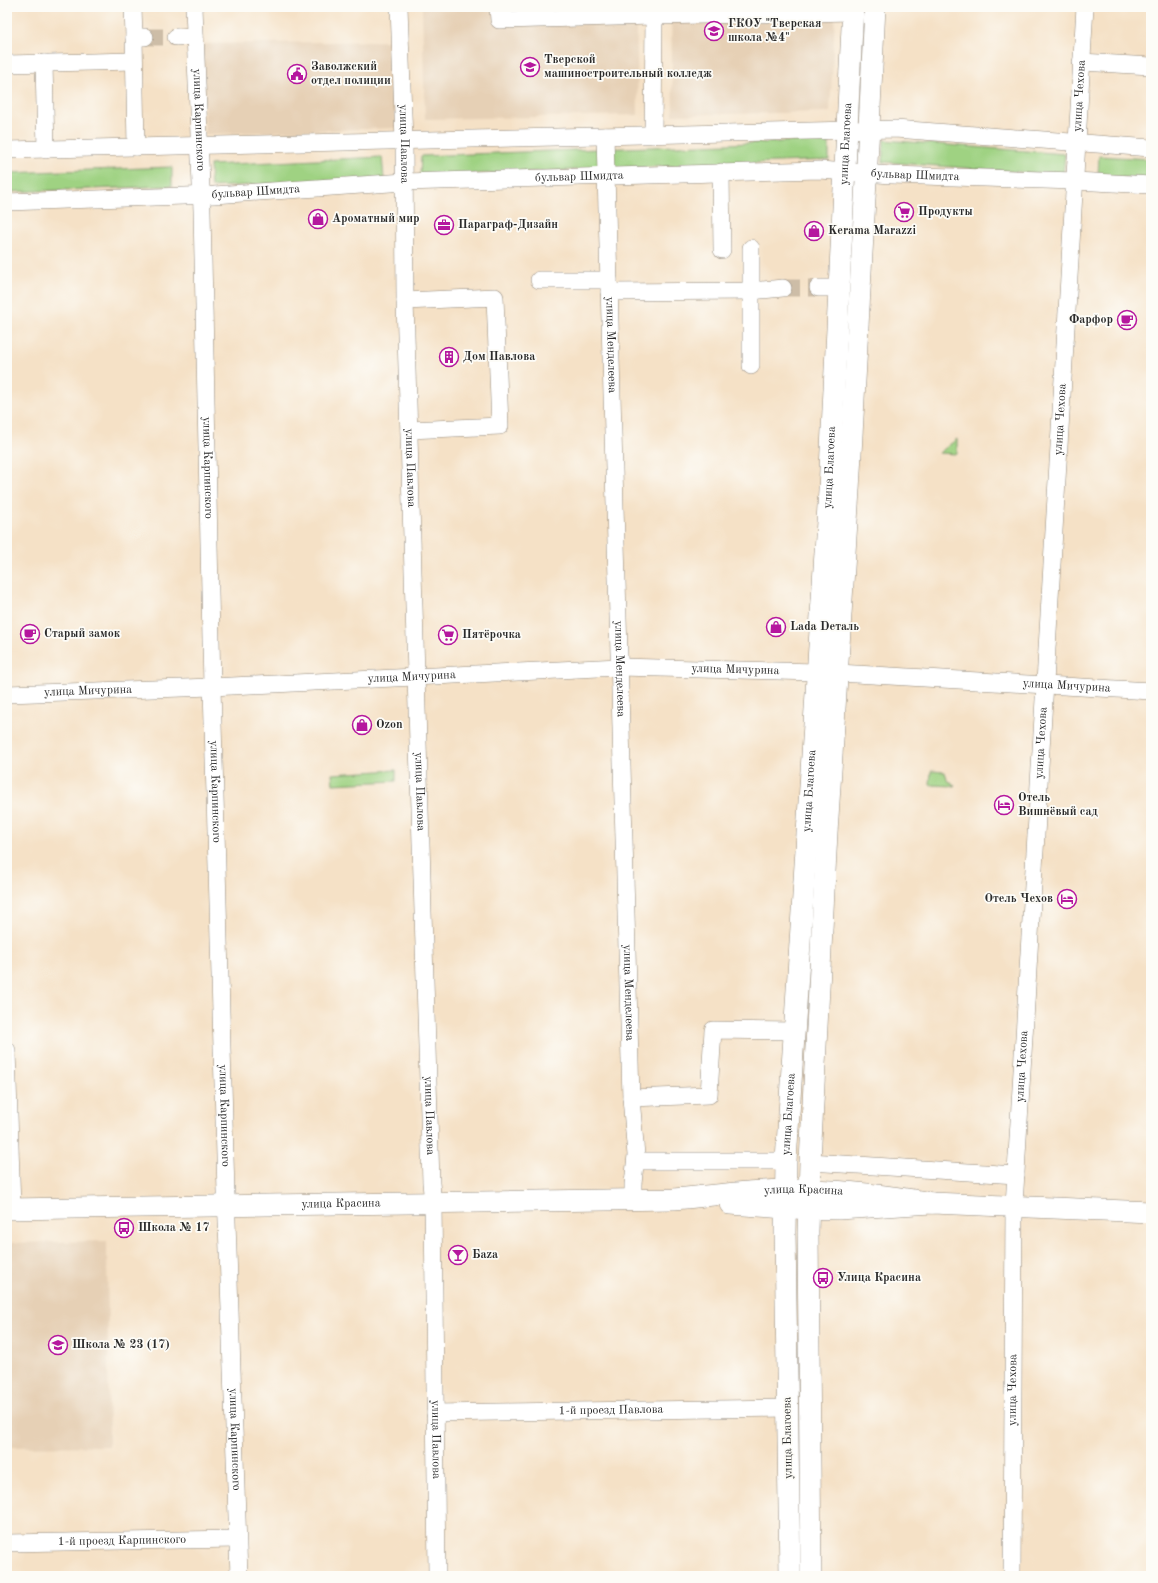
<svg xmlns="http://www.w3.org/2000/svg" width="1158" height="1583" viewBox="0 0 1158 1583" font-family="'Old Standard TT',serif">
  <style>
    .built { fill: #e6d0b5 }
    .green { fill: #9fd282; stroke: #657e56 }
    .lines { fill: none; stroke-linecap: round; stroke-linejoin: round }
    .minor-tunnel { stroke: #cdbda7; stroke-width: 17; stroke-dasharray: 17 8; stroke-linecap: butt }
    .minor-casing { stroke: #908678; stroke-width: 18 }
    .major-casing { stroke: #908678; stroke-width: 22 }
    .minor { stroke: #fff; stroke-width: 17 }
    .major { stroke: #fff; stroke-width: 21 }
    .labels { text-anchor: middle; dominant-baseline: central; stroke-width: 3.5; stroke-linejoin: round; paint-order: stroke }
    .poi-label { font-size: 12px; font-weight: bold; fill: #2b2b2b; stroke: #fdfcf7; text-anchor: start }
    .street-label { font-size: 12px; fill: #2b2b2b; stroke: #fdfcf7 }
  </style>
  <rect width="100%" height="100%" fill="#fdfcf7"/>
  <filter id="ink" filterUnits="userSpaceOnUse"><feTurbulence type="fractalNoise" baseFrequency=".025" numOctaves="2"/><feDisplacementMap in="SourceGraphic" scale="8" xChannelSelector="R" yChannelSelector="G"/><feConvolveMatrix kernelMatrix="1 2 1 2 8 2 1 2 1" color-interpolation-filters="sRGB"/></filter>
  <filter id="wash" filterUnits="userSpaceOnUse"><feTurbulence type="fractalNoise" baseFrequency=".012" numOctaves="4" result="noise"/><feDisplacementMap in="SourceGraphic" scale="16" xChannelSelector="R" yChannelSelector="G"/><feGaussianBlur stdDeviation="0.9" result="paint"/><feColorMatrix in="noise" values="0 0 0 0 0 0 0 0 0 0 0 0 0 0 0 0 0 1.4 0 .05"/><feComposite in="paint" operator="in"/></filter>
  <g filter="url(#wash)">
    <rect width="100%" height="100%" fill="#f5e1c6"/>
    <path class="built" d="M 422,7 L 636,7 L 638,115 L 425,119 Z
      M 835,16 L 830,112 L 673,115 L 671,18 Z
      M 393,41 L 396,128 L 205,134 L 202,44 Z
      M 107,1241 L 109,1446 L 7,1447 L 7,1243 Z"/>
    <path class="green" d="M 829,140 L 829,160 L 420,176 L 421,156 Z
      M 884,140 L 1065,154 L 1063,175 L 883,162 Z
      M 1099,156 L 1151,159 L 1151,179 L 1098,176 Z
      M 382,157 L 384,179 L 211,187 L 210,165 Z
      M 172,167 L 172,186 L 7,192 L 7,173 Z
      M 957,439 L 957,454 L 939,453 Z
      M 396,770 L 396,781 L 333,784 L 332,774 Z
      M 931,771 L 945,772 L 947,780 L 955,786 L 930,785 Z"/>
  </g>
  <g filter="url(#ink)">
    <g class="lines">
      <path class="minor-tunnel" d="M 146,37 L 176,37
        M 783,288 L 818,288"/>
      <defs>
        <g id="minor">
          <path d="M 133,7 L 134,37 L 145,37"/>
          <path id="s1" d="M 194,7 L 202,211 L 212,687 L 226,1192 L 239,1576"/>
          <path id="s2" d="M 399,7 L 404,141 L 405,301 L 431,1183 L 433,1203 L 437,1576"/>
          <path d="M 498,7 L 499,20 L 654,16 L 653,135"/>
          <path d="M 654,16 L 853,12"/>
          <path d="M 134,37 L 136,147"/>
          <path d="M 176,37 L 195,36"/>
          <path d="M 1081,62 L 1151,66"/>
          <path d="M 44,63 L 46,150"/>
          <path d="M 7,64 L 134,61"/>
          <path id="s3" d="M 605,136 L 631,1098 L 636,1155 L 633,1184 L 633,1200"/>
          <path d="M 7,150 L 895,129 L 1151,148"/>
          <path d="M 721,172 L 722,250"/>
          <path id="s4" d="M 7,202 L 214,195 L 405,182 L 819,170 L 892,175 L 1075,181 L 1151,185"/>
          <path d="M 751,248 L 751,366"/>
          <path d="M 539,280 L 609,280"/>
          <path d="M 818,288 L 839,288"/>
          <path d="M 609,292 L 751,291 L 783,288"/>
          <path d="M 405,301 L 495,297 L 500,426 L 409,430"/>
          <path id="s5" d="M 838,673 L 1151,691"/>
          <path id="s6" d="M 7,694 L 212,687 L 619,667 L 817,672"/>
          <path d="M 7,1050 L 12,1209"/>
          <path d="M 631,1098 L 709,1095 L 713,1030 L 795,1031"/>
          <path d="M 636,1161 L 786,1161"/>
          <path d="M 810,1162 L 1016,1175"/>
          <path id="s7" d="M 435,1413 L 788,1408"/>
          <path id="s8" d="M 7,1543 L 237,1539"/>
          <path id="s9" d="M 1012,1576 L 1014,1206 L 1085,7"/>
        </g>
        <g id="major">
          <path d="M 730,1204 L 786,1208 L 839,1209 L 932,1203 L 1151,1212"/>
          <path id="s10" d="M 7,1209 L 674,1199 C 718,1195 763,1189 808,1190 C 850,1191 891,1196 932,1203"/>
          <path id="s11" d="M 790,1576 L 785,1232 L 786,1161 L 829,490 L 853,7"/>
          <path d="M 811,1576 L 808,1232 L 810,1162 L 827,833 L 849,490 L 870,108 L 875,7"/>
        </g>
      </defs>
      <use href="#minor" class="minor-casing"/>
      <use href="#major" class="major-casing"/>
      <use href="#minor" class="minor"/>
      <use href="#major" class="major"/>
    </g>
  </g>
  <defs>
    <symbol id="school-ring" viewBox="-11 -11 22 22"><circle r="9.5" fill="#fdfcf7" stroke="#b5179e" stroke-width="1.5"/><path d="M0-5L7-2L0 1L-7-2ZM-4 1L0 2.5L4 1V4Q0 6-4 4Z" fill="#b5179e"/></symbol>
    <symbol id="university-ring" viewBox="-11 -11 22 22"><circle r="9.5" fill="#fdfcf7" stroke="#b5179e" stroke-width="1.5"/><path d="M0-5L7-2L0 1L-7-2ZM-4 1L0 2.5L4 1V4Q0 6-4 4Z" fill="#b5179e"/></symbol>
    <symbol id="civic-ring" viewBox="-11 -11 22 22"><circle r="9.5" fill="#fdfcf7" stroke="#b5179e" stroke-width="1.5"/><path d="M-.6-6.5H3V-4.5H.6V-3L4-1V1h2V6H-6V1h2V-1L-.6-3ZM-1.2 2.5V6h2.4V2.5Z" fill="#b5179e"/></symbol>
    <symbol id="supermarket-ring" viewBox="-11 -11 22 22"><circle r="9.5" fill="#fdfcf7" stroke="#b5179e" stroke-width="1.5"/><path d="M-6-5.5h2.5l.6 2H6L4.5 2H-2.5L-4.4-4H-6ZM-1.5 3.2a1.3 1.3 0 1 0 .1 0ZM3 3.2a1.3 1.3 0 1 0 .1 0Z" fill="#b5179e"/></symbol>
    <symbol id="shop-ring" viewBox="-11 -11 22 22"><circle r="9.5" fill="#fdfcf7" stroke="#b5179e" stroke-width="1.5"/><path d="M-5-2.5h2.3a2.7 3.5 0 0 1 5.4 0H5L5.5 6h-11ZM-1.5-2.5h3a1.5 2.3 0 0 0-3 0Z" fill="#b5179e"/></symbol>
    <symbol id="office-ring" viewBox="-11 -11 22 22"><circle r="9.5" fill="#fdfcf7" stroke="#b5179e" stroke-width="1.5"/><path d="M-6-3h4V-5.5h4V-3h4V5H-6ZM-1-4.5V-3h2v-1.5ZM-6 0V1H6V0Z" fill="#b5179e"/></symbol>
    <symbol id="cafe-ring" viewBox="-11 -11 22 22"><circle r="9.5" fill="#fdfcf7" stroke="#b5179e" stroke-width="1.5"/><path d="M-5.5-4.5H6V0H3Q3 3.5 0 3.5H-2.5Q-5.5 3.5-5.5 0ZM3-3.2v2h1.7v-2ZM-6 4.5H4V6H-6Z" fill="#b5179e"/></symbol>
    <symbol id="building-ring" viewBox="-11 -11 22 22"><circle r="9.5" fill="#fdfcf7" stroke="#b5179e" stroke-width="1.5"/><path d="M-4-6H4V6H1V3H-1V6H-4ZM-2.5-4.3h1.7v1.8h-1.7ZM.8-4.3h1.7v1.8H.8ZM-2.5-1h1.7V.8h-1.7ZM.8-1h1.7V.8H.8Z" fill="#b5179e"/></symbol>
    <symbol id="hotel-ring" viewBox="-11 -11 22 22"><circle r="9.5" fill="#fdfcf7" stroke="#b5179e" stroke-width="1.5"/><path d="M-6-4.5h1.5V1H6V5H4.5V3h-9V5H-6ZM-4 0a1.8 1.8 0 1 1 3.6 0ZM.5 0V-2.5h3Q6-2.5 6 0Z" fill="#b5179e"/></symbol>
    <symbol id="bus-ring" viewBox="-11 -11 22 22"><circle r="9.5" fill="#fdfcf7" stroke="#b5179e" stroke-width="1.5"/><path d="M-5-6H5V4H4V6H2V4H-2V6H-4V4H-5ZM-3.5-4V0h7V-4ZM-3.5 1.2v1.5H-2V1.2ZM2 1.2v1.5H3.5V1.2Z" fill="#b5179e"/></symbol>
    <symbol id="bar-ring" viewBox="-11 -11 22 22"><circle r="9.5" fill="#fdfcf7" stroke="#b5179e" stroke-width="1.5"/><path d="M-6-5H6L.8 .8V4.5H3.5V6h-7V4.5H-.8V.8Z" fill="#b5179e"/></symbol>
  </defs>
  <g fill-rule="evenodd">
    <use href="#school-ring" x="703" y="20" width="22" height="22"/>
    <use href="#university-ring" x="519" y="56" width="22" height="22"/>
    <use href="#civic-ring" x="286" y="63" width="22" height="22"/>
    <use href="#supermarket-ring" x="893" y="201" width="22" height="22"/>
    <use href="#shop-ring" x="307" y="208" width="22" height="22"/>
    <use href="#office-ring" x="433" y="214" width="22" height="22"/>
    <use href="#shop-ring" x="803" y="220" width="22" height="22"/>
    <use href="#cafe-ring" x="1116" y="309" width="22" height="22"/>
    <use href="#building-ring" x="438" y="346" width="22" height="22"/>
    <use href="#shop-ring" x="765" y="616" width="22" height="22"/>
    <use href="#cafe-ring" x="19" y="623" width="22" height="22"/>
    <use href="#supermarket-ring" x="437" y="624" width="22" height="22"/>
    <use href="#shop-ring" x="351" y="714" width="22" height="22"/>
    <use href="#hotel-ring" x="993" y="794" width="22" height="22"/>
    <use href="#hotel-ring" x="1056" y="888" width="22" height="22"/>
    <use href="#bus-ring" x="113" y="1217" width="22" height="22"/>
    <use href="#bar-ring" x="447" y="1244" width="22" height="22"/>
    <use href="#bus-ring" x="812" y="1267" width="22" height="22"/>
    <use href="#school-ring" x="47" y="1334" width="22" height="22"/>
  </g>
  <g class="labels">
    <g class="poi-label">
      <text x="728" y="24">ГКОУ "Тверская<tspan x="728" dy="14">школа №4"</tspan></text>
      <text x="544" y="60">Тверской<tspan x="544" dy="14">машиностроительный колледж</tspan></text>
      <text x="311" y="67">Заволжский<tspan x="311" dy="14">отдел полиции</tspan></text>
      <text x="918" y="212">Продукты</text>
      <text x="332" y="219">Ароматный мир</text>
      <text x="458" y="225">Параграф-Дизайн</text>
      <text x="828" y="231">Kerama Marazzi</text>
      <text x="1113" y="320" text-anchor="end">Фарфор</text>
      <text x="463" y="357">Дом Павлова</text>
      <text x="790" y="627">Lada Dеталь</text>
      <text x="44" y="634">Старый замок</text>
      <text x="462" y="635">Пятёрочка</text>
      <text x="376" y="725">Ozon</text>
      <text x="1018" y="798">Отель<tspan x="1018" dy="14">Вишнёвый сад</tspan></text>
      <text x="1053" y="899" text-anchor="end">Отель Чехов</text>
      <text x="138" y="1228">Школа № 17</text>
      <text x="472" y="1255">Баza</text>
      <text x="837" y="1278">Улица Красина</text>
      <text x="72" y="1345">Школа № 23 (17)</text>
    </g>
    <g class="street-label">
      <text stroke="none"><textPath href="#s9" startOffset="1482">улица Чехова</textPath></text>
      <text stroke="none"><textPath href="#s1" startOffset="113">улица Карпинского</textPath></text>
      <text stroke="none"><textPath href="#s2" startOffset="137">улица Павлова</textPath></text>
      <text stroke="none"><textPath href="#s11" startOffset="1434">улица Благоева</textPath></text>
      <text stroke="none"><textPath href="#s4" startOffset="909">бульвар Шмидта</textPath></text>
      <text stroke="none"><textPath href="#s4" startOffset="573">бульвар Шмидта</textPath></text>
      <text stroke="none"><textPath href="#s4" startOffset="249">бульвар Шмидта</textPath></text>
      <text stroke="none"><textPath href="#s3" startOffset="209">улица Менделеева</textPath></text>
      <text stroke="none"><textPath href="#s9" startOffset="1158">улица Чехова</textPath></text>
      <text stroke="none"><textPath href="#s1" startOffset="461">улица Карпинского</textPath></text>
      <text stroke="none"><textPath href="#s2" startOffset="461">улица Павлова</textPath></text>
      <text stroke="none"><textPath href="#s11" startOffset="1110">улица Благоева</textPath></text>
      <text stroke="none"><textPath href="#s3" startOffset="533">улица Менделеева</textPath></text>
      <text stroke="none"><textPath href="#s6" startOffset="729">улица Мичурина</textPath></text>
      <text stroke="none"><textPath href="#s6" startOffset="405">улица Мичурина</textPath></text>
      <text stroke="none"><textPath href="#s5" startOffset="229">улица Мичурина</textPath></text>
      <text stroke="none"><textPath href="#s6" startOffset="81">улица Мичурина</textPath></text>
      <text stroke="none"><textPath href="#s9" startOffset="834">улица Чехова</textPath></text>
      <text stroke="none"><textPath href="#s2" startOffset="785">улица Павлова</textPath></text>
      <text stroke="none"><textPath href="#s11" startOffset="786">улица Благоева</textPath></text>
      <text stroke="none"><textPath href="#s1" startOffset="785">улица Карпинского</textPath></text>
      <text stroke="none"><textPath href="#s3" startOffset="857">улица Менделеева</textPath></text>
      <text stroke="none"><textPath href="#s9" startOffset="510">улица Чехова</textPath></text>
      <text stroke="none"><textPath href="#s1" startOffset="1109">улица Карпинского</textPath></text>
      <text stroke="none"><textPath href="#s2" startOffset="1109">улица Павлова</textPath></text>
      <text stroke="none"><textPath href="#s11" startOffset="462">улица Благоева</textPath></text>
      <text stroke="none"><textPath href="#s10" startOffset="797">улица Красина</textPath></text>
      <text stroke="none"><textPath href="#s10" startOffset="334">улица Красина</textPath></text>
      <text stroke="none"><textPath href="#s9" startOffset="186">улица Чехова</textPath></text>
      <text stroke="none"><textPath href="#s7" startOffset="176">1-й проезд Павлова</textPath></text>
      <text transform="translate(788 1438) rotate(-91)">улица Благоева</text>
      <text stroke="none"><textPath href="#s1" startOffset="1433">улица Карпинского</textPath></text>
      <text stroke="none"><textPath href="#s2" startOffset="1433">улица Павлова</textPath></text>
      <text stroke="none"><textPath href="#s8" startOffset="115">1-й проезд Карпинского</textPath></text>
    </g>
  </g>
  <rect width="1158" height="1583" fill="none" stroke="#fdfcf7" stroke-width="24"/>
</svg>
